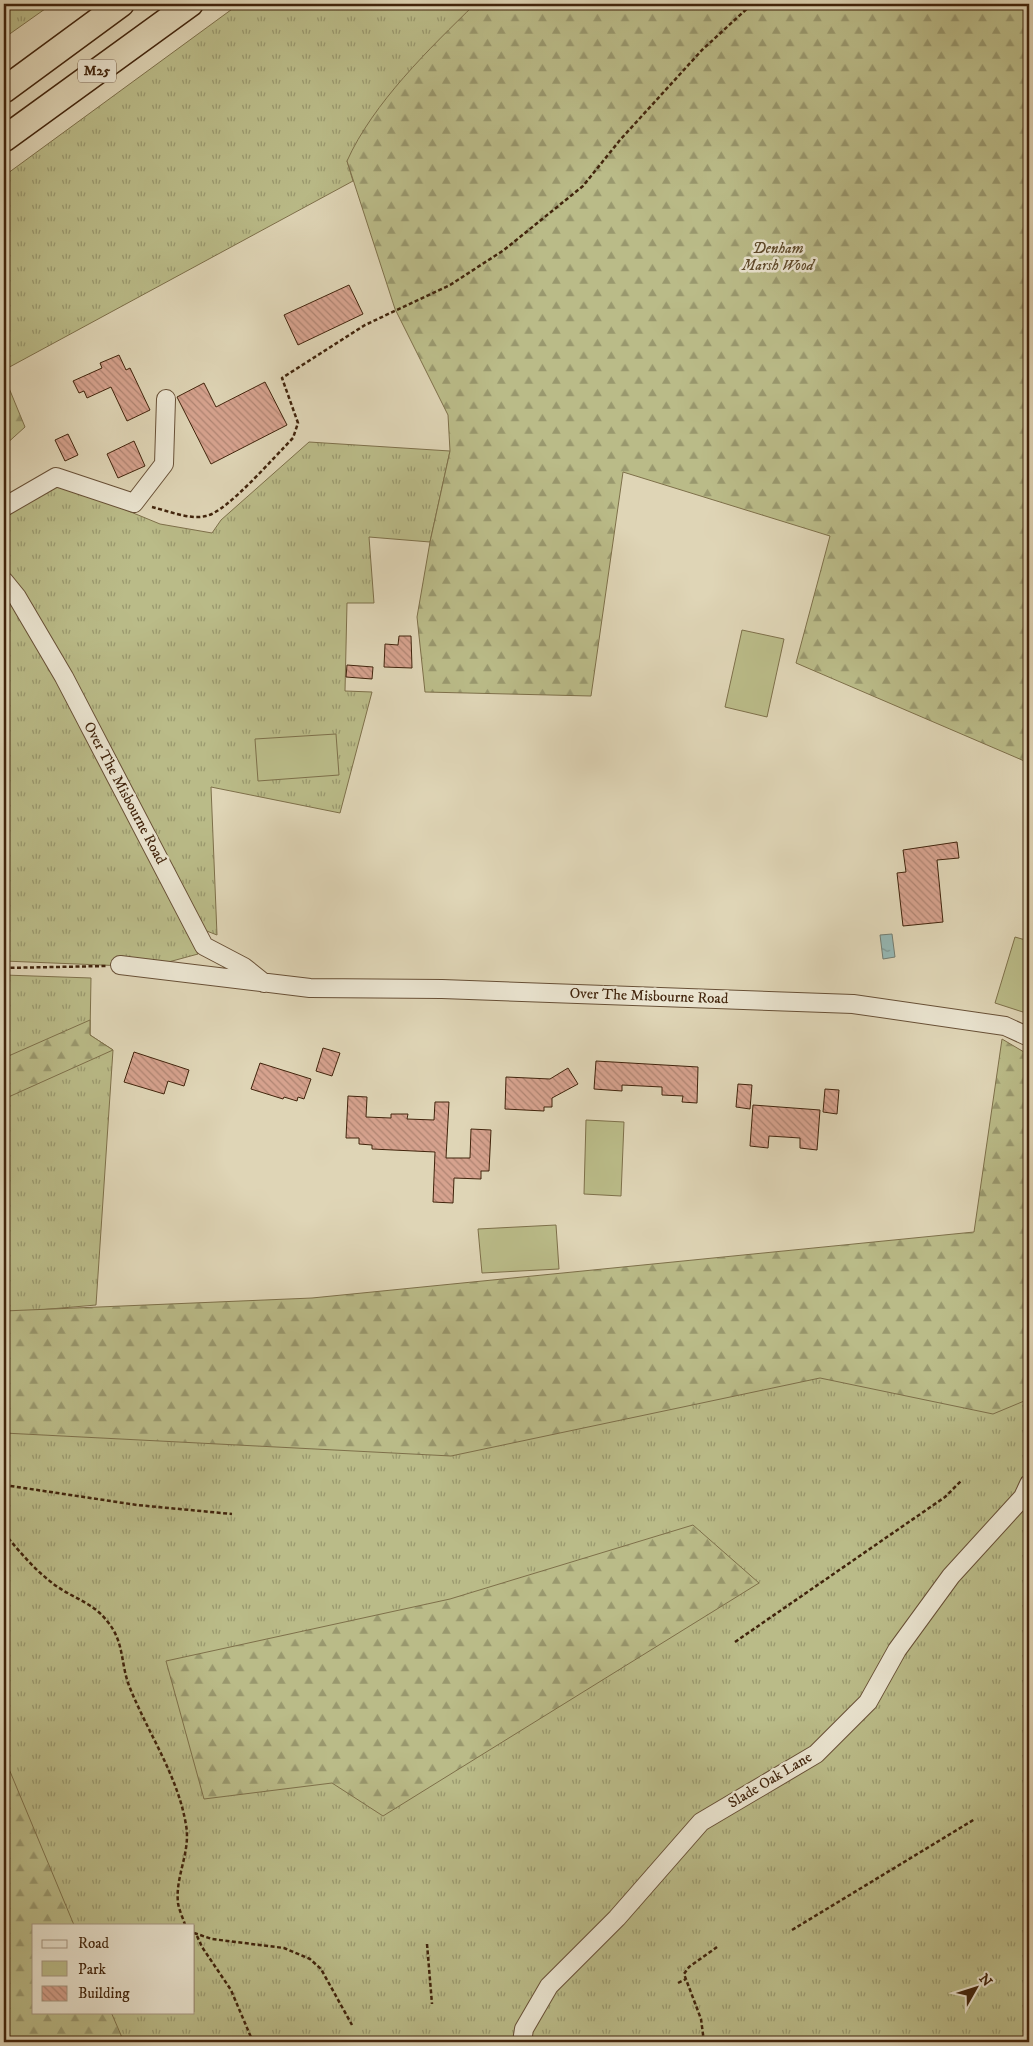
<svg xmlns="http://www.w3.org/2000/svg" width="1033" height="2046" viewBox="0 0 1033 2046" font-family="'IM FELL DW Pica',serif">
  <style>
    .grass { fill: url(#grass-tufts); stroke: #7e704a; fill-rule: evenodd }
    .forest { fill: url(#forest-firs); stroke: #7e704a }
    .park { fill: #babb88; stroke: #7e704a }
    .water { fill: url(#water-ripples); stroke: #737d71 }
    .building { fill: url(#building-back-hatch); stroke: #41240c }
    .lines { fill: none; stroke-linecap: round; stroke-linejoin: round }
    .minor-casing { stroke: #685036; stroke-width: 20 }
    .highway-casing { stroke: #41240c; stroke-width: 28 }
    .path { stroke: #41240c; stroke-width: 2.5; stroke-dasharray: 4 2.5; stroke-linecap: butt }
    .minor { stroke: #eae4d0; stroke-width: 18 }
    .highway { stroke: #dfd5b6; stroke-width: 25 }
    .labels { text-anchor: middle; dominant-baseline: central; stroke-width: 5; stroke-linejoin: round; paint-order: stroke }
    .shield { fill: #eae4d0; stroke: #745e47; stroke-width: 1 }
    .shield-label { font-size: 14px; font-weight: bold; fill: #41240c }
    .park-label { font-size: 15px; font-style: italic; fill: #5f4a2b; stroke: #eae4d0 }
    .street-label { font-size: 15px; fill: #41240c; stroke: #eae4d0 }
  </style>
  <defs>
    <pattern id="grass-tufts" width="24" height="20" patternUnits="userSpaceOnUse" patternTransform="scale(1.25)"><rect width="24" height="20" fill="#babb88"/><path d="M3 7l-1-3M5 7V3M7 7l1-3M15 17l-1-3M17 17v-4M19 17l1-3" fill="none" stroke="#99986e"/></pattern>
    <pattern id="forest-firs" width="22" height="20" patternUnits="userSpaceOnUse" patternTransform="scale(1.25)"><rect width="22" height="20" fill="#babb88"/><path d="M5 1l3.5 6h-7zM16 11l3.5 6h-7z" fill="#99986e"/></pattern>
    <pattern id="water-ripples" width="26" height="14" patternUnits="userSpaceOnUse" patternTransform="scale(1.25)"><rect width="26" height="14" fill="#95b8b5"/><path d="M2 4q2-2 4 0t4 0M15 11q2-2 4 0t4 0" fill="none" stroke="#7b9592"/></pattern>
    <pattern id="building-back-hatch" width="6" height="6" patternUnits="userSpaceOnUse" patternTransform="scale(1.25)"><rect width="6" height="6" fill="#d6a28e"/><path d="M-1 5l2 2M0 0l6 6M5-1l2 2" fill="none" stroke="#af8472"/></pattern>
  </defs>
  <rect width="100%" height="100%" fill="#dfd5b6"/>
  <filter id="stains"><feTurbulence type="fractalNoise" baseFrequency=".004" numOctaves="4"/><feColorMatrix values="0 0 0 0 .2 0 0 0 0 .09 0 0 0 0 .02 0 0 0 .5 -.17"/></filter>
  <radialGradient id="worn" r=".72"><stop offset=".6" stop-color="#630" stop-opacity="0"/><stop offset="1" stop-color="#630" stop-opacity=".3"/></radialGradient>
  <path class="grass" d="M 4,4 L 52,4 L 4,38 Z
    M 239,4 L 475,4 L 347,161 L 353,181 L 4,370 L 4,176 Z
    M 309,442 L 450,451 L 430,542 L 369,537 L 374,603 L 347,603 L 345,691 L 372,692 L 340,813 L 211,787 L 217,935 L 199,928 L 17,589 L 4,572 L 4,515 L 58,482 L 160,524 L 212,533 L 221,520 Z
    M 4,590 L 19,608 L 198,954 L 150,967 L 4,961 Z
    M 4,975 L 91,978 L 90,1035 L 113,1050 L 96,1305 L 4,1313 Z
    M 1029,1280 L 1029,2042 L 48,2042 L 4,1963 L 4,1325 ZM 34,1925 L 194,1925 L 194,2012 L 34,2012 Z"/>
  <path class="forest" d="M 475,4 L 1029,4 L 1029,763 L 796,663 L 830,536 L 623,472 L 591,696 L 425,692 L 417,617 L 430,542 L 450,451 L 448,415 L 395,309 L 347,161 C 373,103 430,48 475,4 Z
    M 4,376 L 25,427 L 4,446 Z
    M 90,1020 L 90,1035 L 113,1050 L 4,1099 L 4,1058 Z
    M 1002,1039 L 1029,1055 L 1029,1399 L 993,1414 L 820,1378 L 451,1456 L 4,1433 L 4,1311 L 312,1298 L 974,1232 Z
    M 693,1525 L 759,1583 L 383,1816 L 332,1783 L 204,1799 L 166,1661 L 450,1599 Z
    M 4,1757 L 74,1925 L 34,1925 L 34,2012 L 111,2012 L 124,2042 L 4,2042 Z"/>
  <path class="park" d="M 742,630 L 784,639 L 767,717 L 725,707 Z
    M 336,734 L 339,775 L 258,781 L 255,739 Z
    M 1015,937 L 1029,941 L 1029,1014 L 995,1003 Z
    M 586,1120 L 624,1122 L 621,1196 L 584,1194 Z
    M 556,1225 L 559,1269 L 482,1273 L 478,1229 Z"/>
  <path class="water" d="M 892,934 L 895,957 L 883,959 L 880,935 Z"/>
  <path class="building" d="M 349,285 L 363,314 L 298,345 L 284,315 Z
    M 119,355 L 126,370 L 130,368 L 150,410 L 127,421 L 111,387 L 87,398 L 84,391 L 79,393 L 73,381 L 102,368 L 100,363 Z
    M 265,382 L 287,425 L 211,464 L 177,397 L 204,383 L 216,407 Z
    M 68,434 L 78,455 L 65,461 L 55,440 Z
    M 134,441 L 145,466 L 118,478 L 107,454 Z
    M 399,636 L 411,636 L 412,668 L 384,667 L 385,644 L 398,645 Z
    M 347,665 L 373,667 L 372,679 L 346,677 Z
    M 957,842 L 959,858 L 937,860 L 943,922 L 903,926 L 897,873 L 906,872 L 903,850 Z
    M 323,1048 L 340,1053 L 332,1076 L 316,1071 Z
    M 134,1052 L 189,1070 L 184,1086 L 168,1081 L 164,1094 L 124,1082 Z
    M 596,1061 L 698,1067 L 697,1103 L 682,1102 L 683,1096 L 662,1095 L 662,1087 L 622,1085 L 622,1091 L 594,1089 Z
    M 260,1063 L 311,1079 L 304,1099 L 298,1097 L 297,1101 L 284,1097 L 283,1099 L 251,1089 Z
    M 568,1068 L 578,1084 L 552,1098 L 552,1107 L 544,1107 L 544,1111 L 505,1109 L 506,1077 L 550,1079 Z
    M 738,1084 L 752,1085 L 750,1109 L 736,1107 Z
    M 825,1089 L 839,1090 L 837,1114 L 823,1112 Z
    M 348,1096 L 367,1097 L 366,1117 L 391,1118 L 391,1114 L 408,1114 L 407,1119 L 434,1120 L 435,1102 L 449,1102 L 446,1158 L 470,1158 L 471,1129 L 491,1130 L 489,1171 L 481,1171 L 481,1179 L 454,1178 L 453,1203 L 433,1202 L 435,1152 L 372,1149 L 372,1145 L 359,1144 L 359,1138 L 346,1138 Z
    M 753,1105 L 820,1110 L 817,1150 L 800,1148 L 800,1138 L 769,1136 L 768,1148 L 750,1146 Z"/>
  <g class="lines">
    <defs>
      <path id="minor" d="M 4,507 L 56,477 L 134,503 L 164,464 L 166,399
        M 4,581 L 17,597 L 64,677 L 204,946 L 244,967 L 264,983
        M 120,965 L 310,988 L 442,989 L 853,1004 L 1005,1026 L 1029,1037
        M 522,2042 L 524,2029 L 549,1986 L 617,1918 L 701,1822 L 816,1754 L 868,1702 L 897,1650 L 951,1576 L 1023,1497 L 1029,1484"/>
      <path id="highway" d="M 4,90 L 121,4
        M 4,139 L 190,4"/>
    </defs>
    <use href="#minor" class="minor-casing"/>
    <use href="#highway" class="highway-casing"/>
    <path class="path" d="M 152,507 C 168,511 190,520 206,516 C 227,512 275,456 293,438 L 298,423 L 282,378 L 365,325 L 450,285 L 504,250 L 583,186 L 620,140 L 702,50 L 752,4
      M 4,968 L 106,966
      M 4,1485 L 137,1505 L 232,1514
      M 4,1533 C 19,1551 33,1568 51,1582 C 69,1597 93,1602 107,1621 C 125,1642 120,1664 130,1688 C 148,1733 178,1776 186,1825 C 191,1852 175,1876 178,1903 C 179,1910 183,1918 185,1925
      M 735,1642 L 945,1497 L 961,1481
      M 792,1930 L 975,1819
      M 194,1933 L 212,1939 L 284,1948 L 310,1959 L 321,1969 L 352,2025
      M 197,1936 L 202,1947 L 231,1990 L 253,2042
      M 427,1944 L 432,2004
      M 678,1983 L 686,1979
      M 704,2042 L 701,2019 L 684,1974 L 689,1967 L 717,1947"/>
    <use href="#minor" class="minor"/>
    <use href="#highway" class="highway"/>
  </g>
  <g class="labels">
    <rect class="shield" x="78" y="59.5" width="38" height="23" rx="4"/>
    <g class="shield-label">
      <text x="97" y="71">M25</text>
    </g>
    <g class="park-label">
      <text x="778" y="248">Denham<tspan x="778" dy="17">Marsh Wood</tspan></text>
    </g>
    <g class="street-label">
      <text transform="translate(125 793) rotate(62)">Over The Misbourne Road</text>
      <text transform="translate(649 996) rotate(2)">Over The Misbourne Road</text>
      <text transform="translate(770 1780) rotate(-31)">Slade Oak Lane</text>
    </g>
  </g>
  <rect width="1033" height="2046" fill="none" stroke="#dfd5b6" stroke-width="20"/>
  <rect x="5" y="5" width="1023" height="2036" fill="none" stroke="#41240c" stroke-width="2.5"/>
  <rect x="10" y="10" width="1013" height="2026" fill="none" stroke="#41240c"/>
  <rect x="32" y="1924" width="162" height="90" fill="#eae4d0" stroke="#a69782"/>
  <rect x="42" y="1940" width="25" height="8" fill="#eae4d0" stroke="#a69782"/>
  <text x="78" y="1948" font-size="15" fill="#41240c">Road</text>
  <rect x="42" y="1961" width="25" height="15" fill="#babb88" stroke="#a69782"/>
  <text x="78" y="1974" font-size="15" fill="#41240c">Park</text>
  <rect x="42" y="1986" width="25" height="15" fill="url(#building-back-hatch)" stroke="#a69782"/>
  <text x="78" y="1998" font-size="15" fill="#41240c">Building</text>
  <g transform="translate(976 1988) rotate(51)" stroke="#eae4d0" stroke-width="4" paint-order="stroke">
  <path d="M0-4L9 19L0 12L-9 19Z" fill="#41240c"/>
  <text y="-8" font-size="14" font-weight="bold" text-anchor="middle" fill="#41240c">N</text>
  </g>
  <rect width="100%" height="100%" filter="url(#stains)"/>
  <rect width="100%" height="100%" fill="url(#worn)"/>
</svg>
